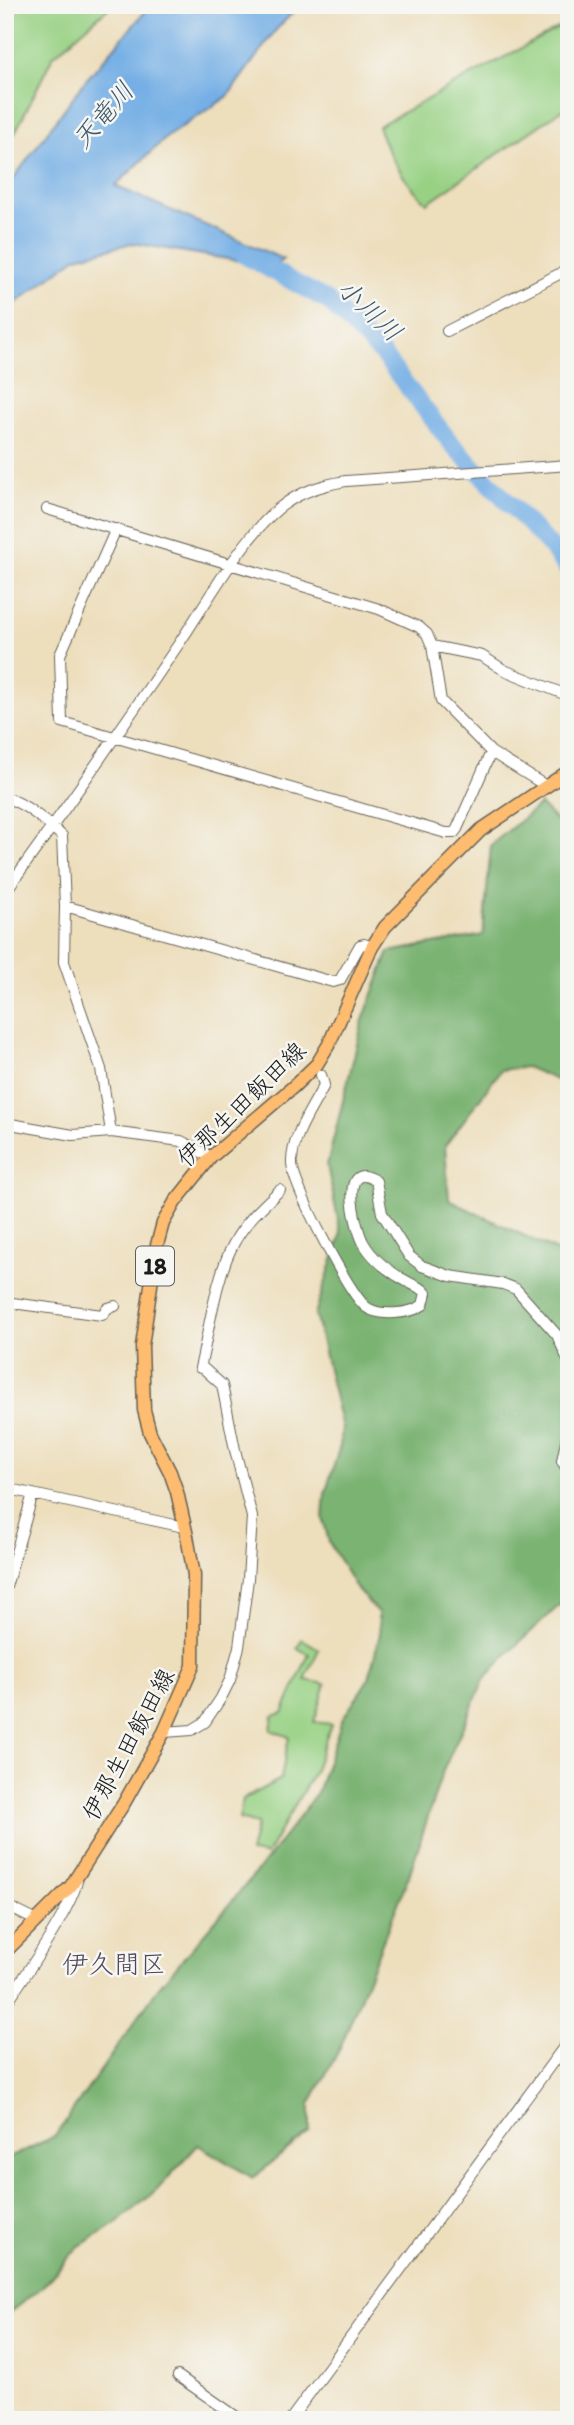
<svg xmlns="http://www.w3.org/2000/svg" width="574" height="2425" viewBox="0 0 574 2425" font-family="Itim,'Klee One',sans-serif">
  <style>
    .green { fill: #98d184; stroke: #5a7650; stroke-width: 2 }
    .forest { fill: #7ab372; stroke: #4b6847; stroke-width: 2 }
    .water { fill: #74afe5; stroke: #486680; stroke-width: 2 }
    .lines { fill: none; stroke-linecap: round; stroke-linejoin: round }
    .river { stroke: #74afe5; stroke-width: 18 }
    .minor-casing { stroke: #656054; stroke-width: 12 }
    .major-casing { stroke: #656054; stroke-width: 15 }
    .minor { stroke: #fff; stroke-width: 10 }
    .major { stroke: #fdbc70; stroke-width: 12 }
    .labels { text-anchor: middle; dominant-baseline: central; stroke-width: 5; stroke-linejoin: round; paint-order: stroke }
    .shield { fill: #f6f6f2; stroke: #5d5d5c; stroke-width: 2 }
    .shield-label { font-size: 23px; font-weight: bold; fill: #1c1c1c }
    .street-label { font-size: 24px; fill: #1c1c1c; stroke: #f6f6f2 }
    .water-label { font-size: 26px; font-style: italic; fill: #3f576c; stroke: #f6f6f2 }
    .neighbourhood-label { font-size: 26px; fill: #51475b; stroke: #f6f6f2 }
  </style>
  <rect width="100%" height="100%" fill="#f6f6f2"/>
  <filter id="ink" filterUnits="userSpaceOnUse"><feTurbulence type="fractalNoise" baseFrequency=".0143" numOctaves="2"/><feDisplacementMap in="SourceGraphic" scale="14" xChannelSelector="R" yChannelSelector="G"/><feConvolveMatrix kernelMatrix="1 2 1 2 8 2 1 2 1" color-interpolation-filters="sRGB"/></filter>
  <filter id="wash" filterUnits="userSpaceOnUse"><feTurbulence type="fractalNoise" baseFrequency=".00686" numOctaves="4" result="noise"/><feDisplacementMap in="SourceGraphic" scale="28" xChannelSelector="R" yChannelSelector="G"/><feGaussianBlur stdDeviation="1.57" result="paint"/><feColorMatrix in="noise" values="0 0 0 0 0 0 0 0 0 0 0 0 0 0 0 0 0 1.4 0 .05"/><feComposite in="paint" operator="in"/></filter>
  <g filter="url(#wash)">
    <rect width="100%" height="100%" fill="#eddebc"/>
    <path class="green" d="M 5,5 L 112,5 L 53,56 L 5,153 Z
      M 569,22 L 569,105 L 427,203 C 404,182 388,155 378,126 Z
      M 302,1639 L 319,1649 L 305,1680 L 326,1684 L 314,1722 L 331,1724 L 314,1772 L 266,1855 L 250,1853 L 257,1824 L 239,1819 L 243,1799 L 281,1779 L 289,1737 L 271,1730 L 273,1716 L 283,1713 L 309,1654 L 297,1648 Z"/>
    <path class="forest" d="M 540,804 L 569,833 L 569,1093 L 557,1080 L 526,1067 L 501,1070 L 445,1146 L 449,1200 L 569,1257 L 569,1593 L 564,1601 L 508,1653 L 484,1680 L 442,1773 L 409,1876 L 340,2048 L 310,2104 L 310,2131 L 253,2178 L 198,2145 L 156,2191 L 114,2225 L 78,2247 L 43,2286 L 5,2316 L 5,2160 L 55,2136 L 158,1988 L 260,1868 L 317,1793 L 342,1720 L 369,1678 L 380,1634 L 378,1613 L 356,1588 L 329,1542 L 323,1518 L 325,1494 L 340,1446 L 342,1428 L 315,1314 L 341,1235 L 327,1165 L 363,1020 L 389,952 L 483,935 L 491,845 Z"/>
    <path class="water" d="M 151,5 L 300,5 L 275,31 L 227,97 L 168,136 L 115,186 L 283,259 L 274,267 L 132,243 L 77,257 L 5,311 L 5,190 L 84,82 Z"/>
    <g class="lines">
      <path class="river" d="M 244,255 L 328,301 L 382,354 L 451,443 L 550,546 L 569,571"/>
    </g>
  </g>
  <g filter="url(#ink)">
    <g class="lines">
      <defs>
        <path id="minor" d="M 447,331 L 569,269
          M 47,509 L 379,609 L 419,627 L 427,634 L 432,646 L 441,701 L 491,752 L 546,786
          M 116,529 L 60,655 L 62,722 L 446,833 L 454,833 L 457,829 L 491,752
          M 432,646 L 482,656 L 504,670 L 569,696
          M 5,798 C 23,801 49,824 62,836 L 65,906 L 64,962 L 101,1069 L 111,1132
          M 5,892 C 65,810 123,726 180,642 C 207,602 241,540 278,509 C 298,492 321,485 346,481 L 569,465
          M 65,906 L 333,982 L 340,980 L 360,945 L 364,944 L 372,947
          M 321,1075 L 324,1085 C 312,1109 291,1137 292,1164 C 293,1186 349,1294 366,1307 C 379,1317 410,1314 423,1305 L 426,1293 L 422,1289 C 400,1279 375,1264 363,1242 C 355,1226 338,1157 376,1181 L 382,1213 L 409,1256 L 422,1266 L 450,1276 L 503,1284 L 516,1289 L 557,1335 L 569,1362
          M 5,1123 L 73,1135 L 111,1132 L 181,1141 L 211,1157
          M 5,1302 L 102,1315 L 108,1308 L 115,1306
          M 569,1427 L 562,1461 L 569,1472
          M 5,1488 L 184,1527
          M 5,1590 L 33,1494
          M 164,1732 L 192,1730 L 205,1722 L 221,1698 L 230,1680 L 239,1647 L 248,1579 L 252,1517 L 235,1450 L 222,1385 L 203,1368 L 200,1368 C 209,1331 216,1275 234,1243 C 245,1222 263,1206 280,1190
          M 5,1905 L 35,1920
          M 5,2005 C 23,1979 72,1908 77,1881
          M 178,2376 L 241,2420
          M 290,2420 L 569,2040"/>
        <path id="major" d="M 5,1952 L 71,1886 L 124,1803 L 164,1732 L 193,1666 L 194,1575 L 187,1536 L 177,1492 L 170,1472 L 150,1433 L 144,1410 L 142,1346 L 157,1245 L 163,1223 L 175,1202 L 211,1157 L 293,1087 L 317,1064 L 329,1044 L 372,947 L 385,927 L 481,830 L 569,771"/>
      </defs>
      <use href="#minor" class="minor-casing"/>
      <use href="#major" class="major-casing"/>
      <use href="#minor" class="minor"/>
      <use href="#major" class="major"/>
    </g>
  </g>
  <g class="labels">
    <rect class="shield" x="136" y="1246.5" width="38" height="39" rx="5"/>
    <g class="shield-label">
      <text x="155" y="1266">18</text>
    </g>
    <g class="street-label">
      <text transform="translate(241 1104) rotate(-44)">伊那生田飯田線</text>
      <text transform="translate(128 1744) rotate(-62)">伊那生田飯田線</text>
    </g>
    <g class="water-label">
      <text transform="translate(103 115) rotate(-49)">天竜川</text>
      <text transform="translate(370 310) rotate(43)">小川川</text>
    </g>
    <g class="neighbourhood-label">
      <text x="114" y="1964">伊久間区</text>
    </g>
  </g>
  <rect width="574" height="2425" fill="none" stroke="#f6f6f2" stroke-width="28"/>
</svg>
